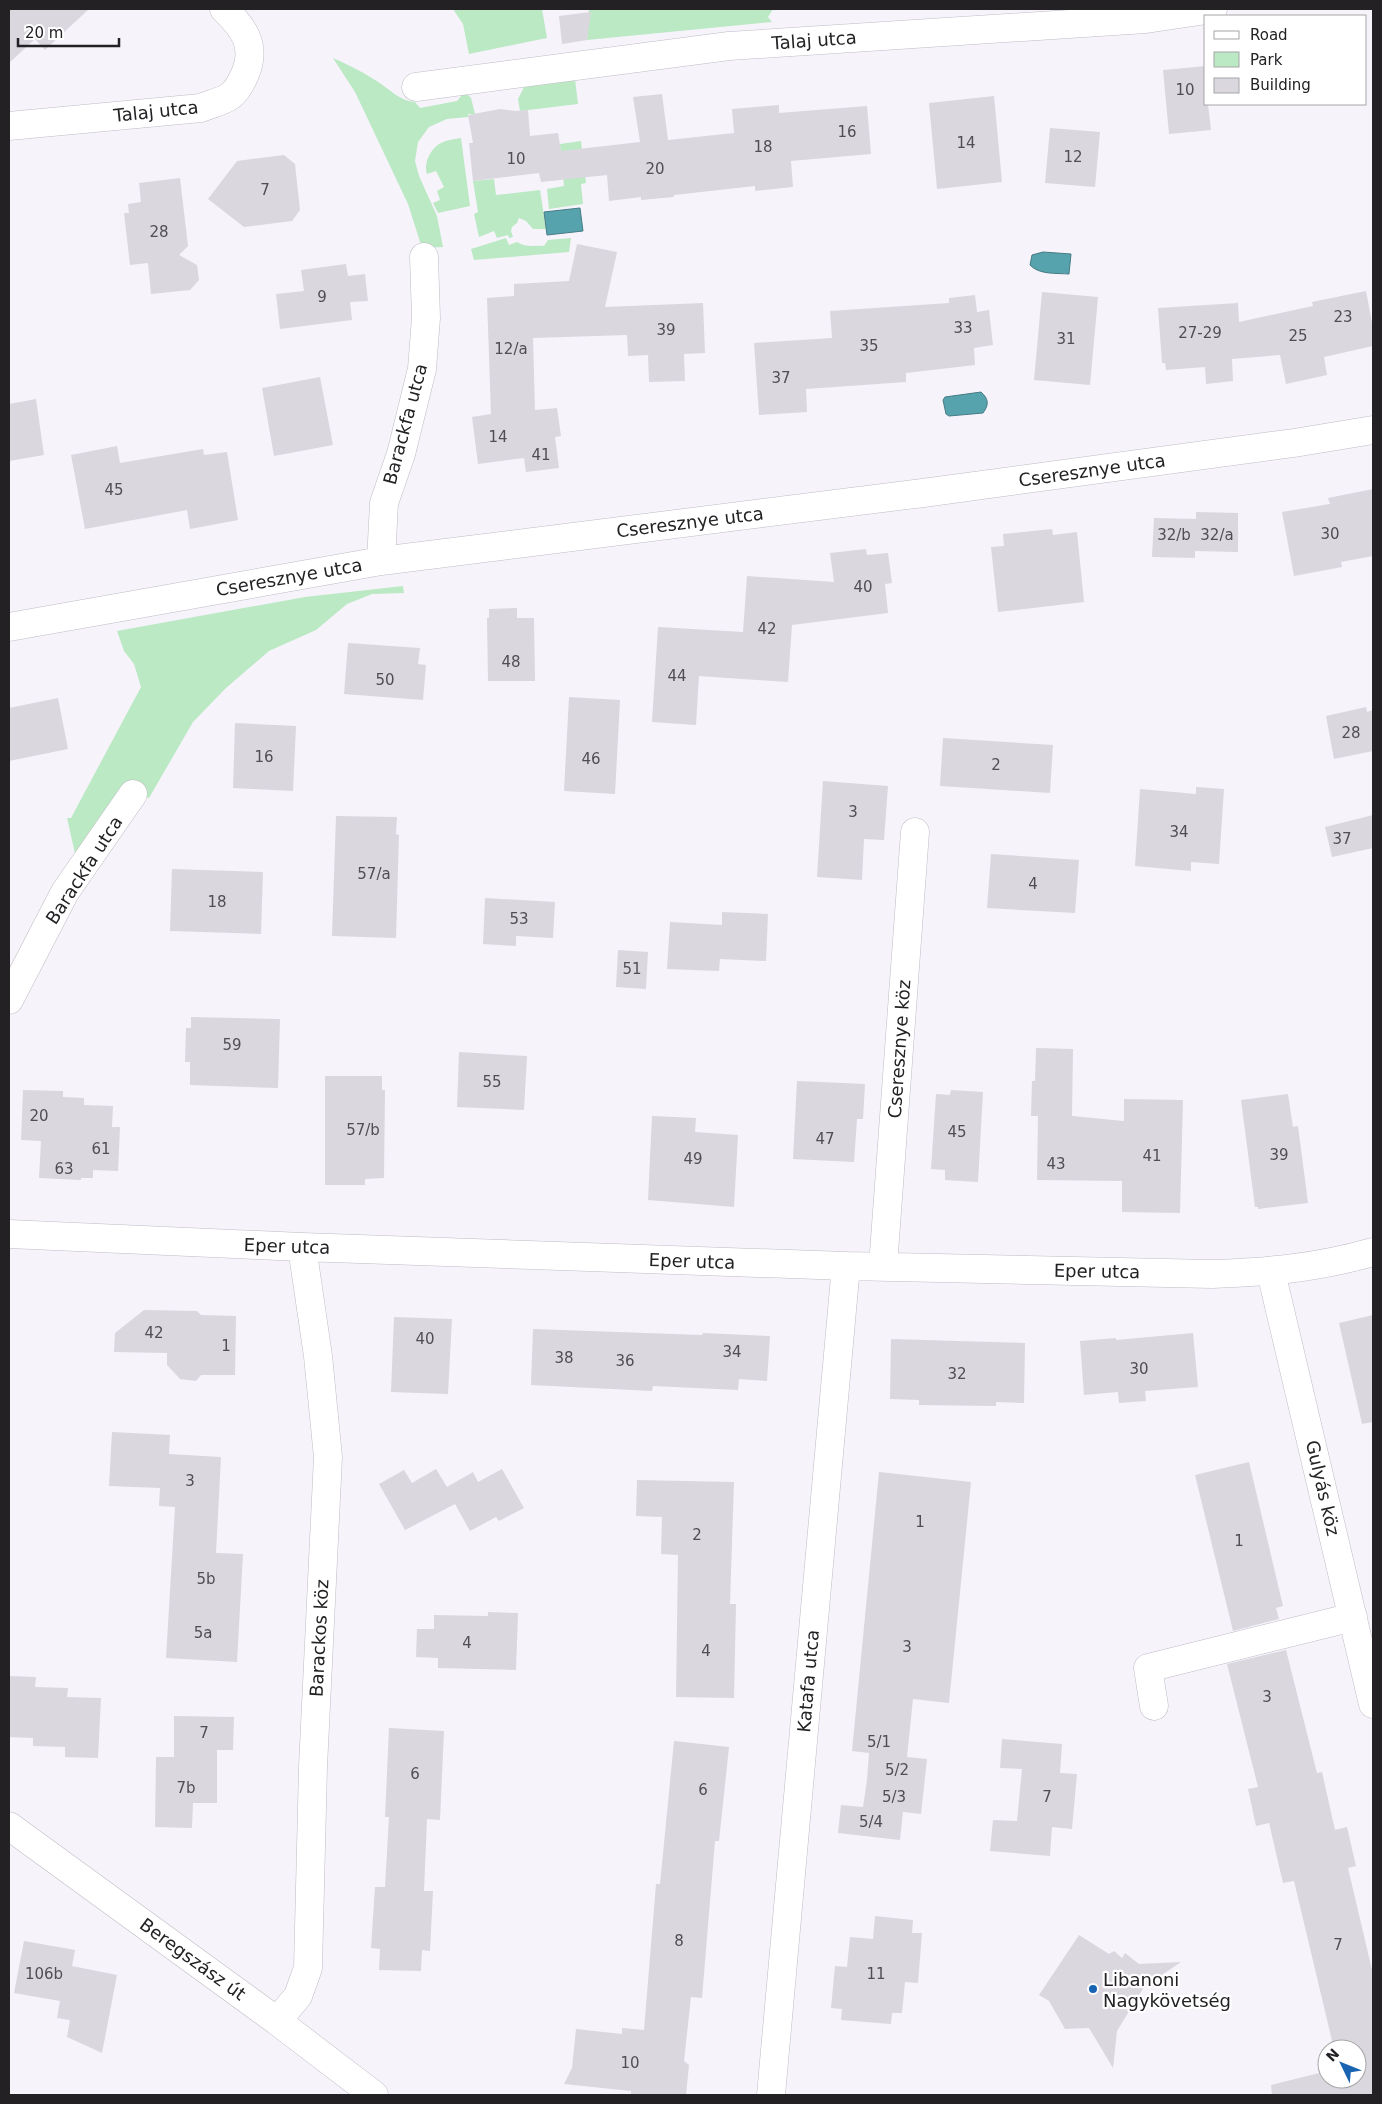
<svg xmlns="http://www.w3.org/2000/svg" width="1382" height="2104" viewBox="0 0 1382 2104" font-family="'DejaVu Sans',sans-serif">
  <style>
    .green { fill: #bbe9c4 }
    .water { fill: #56a3ae; stroke: #477c85 }
    .building { fill: #dad7df }
    .lines { fill: none; stroke-linecap: round; stroke-linejoin: round }
    .minor-casing { stroke: #bfbcc4; stroke-width: 29 }
    .minor { stroke: #fff; stroke-width: 28 }
    .poi-dot { fill: #1863b2; stroke: #fff; stroke-width: 2 }
    .labels { text-anchor: middle; dominant-baseline: central; stroke-width: 4.5; stroke-linejoin: round; paint-order: stroke }
    .number-label { font-size: 15px; fill: #514e53 }
    .street-label { font-size: 18px; fill: #232124; stroke: #fff }
    .poi-label { font-size: 18px; fill: #232124; stroke: #fff; text-anchor: start }
  </style>
  <rect width="100%" height="100%" fill="#f6f3fb"/>
  <path class="green" d="M 453,9 L 542,9 L 547,38 L 469,54 L 463,24 Z
    M 589,9 L 773,9 L 768,17 L 772,22 L 587,40 Z
    M 333,58 C 347,64 361,71 375,80 C 389,88 399,101 415,102 L 420,108 L 457,101 L 462,95 L 467,94 L 471,98 L 475,114 L 468,114 L 468,117 L 447,119 L 429,127 L 418,142 L 415,161 L 419,176 L 437,216 L 443,247 L 422,248 L 408,204 L 355,92 Z
    M 575,79 L 578,104 L 520,111 L 518,99 L 524,87 Z
    M 461,138 L 470,206 L 438,213 L 433,203 L 440,200 L 437,191 L 444,187 L 436,171 L 427,174 C 423,163 431,148 441,143 C 447,140 455,139 461,138 Z
    M 581,141 L 586,183 L 581,184 L 583,204 L 549,209 L 547,189 L 564,186 L 560,144 Z
    M 494,179 L 496,195 L 540,190 L 546,229 L 533,229 L 526,221 L 519,218 L 517,223 L 512,227 L 511,231 L 513,237 L 509,238 L 508,235 L 497,238 L 494,231 L 479,237 L 474,214 L 478,212 L 473,181 Z
    M 506,238 L 509,245 L 517,242 C 526,248 535,245 544,246 L 548,240 L 571,238 L 569,252 L 474,260 L 471,249 Z
    M 403,586 L 404,593 L 372,594 L 347,604 L 316,630 L 269,651 L 226,688 L 193,722 L 149,798 L 126,792 L 76,858 L 67,818 L 71,818 L 141,687 L 134,664 L 124,651 L 117,631 L 305,597 Z"/>
  <path class="water" d="M 580,208 L 583,231 L 547,235 L 544,212 Z
    M 1043,252 L 1071,254 L 1069,274 C 1057,273 1039,275 1030,265 L 1032,255 Z
    M 981,392 C 989,399 989,405 983,413 L 949,416 L 946,414 L 943,400 L 945,397 Z"/>
  <path class="building" d="M 9,9 L 89,9 L 45,50 L 35,39 L 9,63 Z
    M 591,12 L 587,40 L 562,44 L 559,16 Z
    M 1206,66 L 1206,104 L 1208,104 L 1211,130 L 1169,134 L 1163,70 Z
    M 662,94 L 668,140 L 734,133 L 732,109 L 779,105 L 779,113 L 867,106 L 871,154 L 791,161 L 793,187 L 755,191 L 755,186 L 674,195 L 674,197 L 641,200 L 641,197 L 609,201 L 607,175 L 541,182 L 539,173 L 473,181 L 469,143 L 473,143 L 468,115 L 500,109 L 516,111 L 528,110 L 530,136 L 558,133 L 561,151 L 640,142 L 633,97 Z
    M 994,96 L 1002,182 L 937,189 L 929,103 Z
    M 1050,128 L 1100,132 L 1095,187 L 1045,183 Z
    M 284,155 L 295,164 L 300,210 L 292,221 L 244,227 L 208,199 L 237,161 Z
    M 180,178 L 188,246 L 179,255 L 197,265 L 199,280 L 190,290 L 151,294 L 148,263 L 130,265 L 124,213 L 129,213 L 128,204 L 141,202 L 139,183 Z
    M 577,244 L 617,252 L 605,307 L 703,303 L 705,353 L 684,354 L 685,381 L 649,382 L 648,355 L 628,356 L 627,335 L 533,338 L 535,410 L 557,408 L 561,436 L 555,437 L 559,468 L 526,472 L 524,458 L 478,464 L 472,417 L 491,414 L 487,298 L 514,296 L 514,284 L 569,281 Z
    M 346,264 L 348,276 L 365,274 L 368,301 L 350,302 L 352,320 L 280,329 L 276,294 L 304,291 L 301,270 Z
    M 1366,291 L 1373,328 L 1373,346 L 1324,357 L 1327,375 L 1286,384 L 1280,355 L 1232,359 L 1233,381 L 1206,384 L 1205,367 L 1166,370 L 1165,363 L 1162,363 L 1158,308 L 1238,303 L 1239,322 L 1313,306 L 1312,302 Z
    M 1042,292 L 1098,297 L 1090,385 L 1034,380 Z
    M 975,295 L 977,312 L 989,310 L 993,345 L 974,348 L 975,365 L 906,373 L 906,382 L 806,389 L 807,412 L 759,415 L 754,343 L 832,338 L 830,311 L 949,303 L 949,298 Z
    M 320,377 L 333,445 L 274,456 L 262,388 Z
    M 36,399 L 44,455 L 9,461 L 9,404 Z
    M 117,446 L 120,463 L 203,449 L 204,455 L 227,452 L 238,520 L 190,529 L 187,510 L 85,529 L 71,455 Z
    M 1373,489 L 1373,556 L 1341,562 L 1342,567 L 1294,576 L 1282,512 L 1330,504 L 1328,498 Z
    M 1196,512 L 1238,513 L 1238,552 L 1195,551 L 1195,558 L 1152,557 L 1154,518 L 1196,519 Z
    M 1052,529 L 1053,535 L 1077,532 L 1084,602 L 998,612 L 991,547 L 1004,546 L 1003,534 Z
    M 866,549 L 867,555 L 888,553 L 892,583 L 885,584 L 888,613 L 792,625 L 788,682 L 699,676 L 696,725 L 652,722 L 658,627 L 743,632 L 747,576 L 834,582 L 830,553 Z
    M 517,608 L 517,618 L 534,618 L 535,681 L 488,681 L 487,618 L 489,618 L 489,609 Z
    M 348,643 L 420,648 L 418,664 L 426,665 L 423,700 L 344,694 Z
    M 569,697 L 620,700 L 615,794 L 564,791 Z
    M 58,698 L 68,749 L 9,761 L 9,708 Z
    M 1366,707 L 1367,712 L 1373,710 L 1373,751 L 1334,759 L 1326,716 Z
    M 235,723 L 296,726 L 293,791 L 233,788 Z
    M 943,738 L 1053,745 L 1050,793 L 940,786 Z
    M 823,781 L 888,786 L 884,840 L 864,839 L 862,880 L 817,877 Z
    M 1196,787 L 1224,789 L 1219,864 L 1191,862 L 1191,871 L 1135,866 L 1140,789 L 1196,794 Z
    M 1373,815 L 1373,848 L 1332,857 L 1325,827 Z
    M 336,816 L 397,817 L 396,834 L 399,835 L 396,938 L 332,936 Z
    M 991,854 L 1079,860 L 1075,913 L 987,908 Z
    M 172,869 L 263,872 L 261,934 L 170,931 Z
    M 485,898 L 555,902 L 553,938 L 516,936 L 516,946 L 483,944 Z
    M 722,912 L 768,914 L 766,961 L 720,959 L 719,971 L 667,969 L 670,922 L 722,925 Z
    M 618,950 L 648,952 L 646,989 L 616,987 Z
    M 191,1017 L 280,1019 L 278,1088 L 190,1085 L 190,1062 L 185,1062 L 186,1028 L 191,1028 Z
    M 1036,1048 L 1073,1049 L 1072,1116 L 1124,1121 L 1124,1099 L 1183,1100 L 1180,1213 L 1122,1212 L 1122,1181 L 1037,1180 L 1038,1116 L 1031,1116 L 1032,1081 L 1035,1081 Z
    M 459,1052 L 527,1056 L 524,1110 L 457,1107 Z
    M 325,1076 L 382,1076 L 382,1090 L 385,1090 L 384,1178 L 365,1179 L 365,1185 L 325,1185 Z
    M 797,1081 L 865,1084 L 863,1119 L 857,1119 L 854,1162 L 793,1159 Z
    M 23,1090 L 63,1091 L 63,1097 L 84,1098 L 84,1105 L 113,1106 L 112,1127 L 120,1127 L 118,1171 L 93,1170 L 93,1178 L 81,1178 L 81,1180 L 39,1178 L 41,1141 L 21,1140 Z
    M 951,1090 L 983,1092 L 978,1182 L 945,1180 L 945,1170 L 931,1169 L 936,1094 L 950,1095 Z
    M 1288,1094 L 1293,1127 L 1298,1126 L 1308,1203 L 1258,1209 L 1258,1207 L 1255,1207 L 1241,1100 Z
    M 652,1116 L 696,1118 L 695,1132 L 738,1135 L 734,1207 L 648,1200 Z
    M 144,1310 L 197,1311 L 201,1315 L 236,1316 L 235,1375 L 201,1375 L 196,1381 L 180,1379 L 167,1365 L 167,1353 L 114,1352 L 115,1333 Z
    M 1373,1315 L 1373,1422 L 1362,1424 L 1339,1323 Z
    M 394,1317 L 452,1319 L 448,1394 L 391,1392 Z
    M 533,1329 L 702,1335 L 703,1333 L 770,1336 L 767,1381 L 739,1379 L 738,1390 L 653,1386 L 652,1391 L 531,1385 Z
    M 1193,1333 L 1198,1387 L 1145,1391 L 1146,1401 L 1119,1403 L 1118,1392 L 1084,1395 L 1080,1341 L 1116,1338 L 1116,1340 Z
    M 891,1339 L 1025,1343 L 1024,1403 L 996,1402 L 996,1406 L 919,1405 L 919,1400 L 890,1399 Z
    M 112,1432 L 170,1435 L 169,1454 L 221,1457 L 216,1553 L 243,1554 L 237,1662 L 166,1658 L 175,1507 L 159,1506 L 160,1488 L 109,1486 Z
    M 1249,1462 L 1283,1606 L 1276,1608 L 1279,1619 L 1233,1631 L 1195,1475 Z
    M 436,1469 L 447,1487 L 473,1472 L 478,1482 L 502,1469 L 524,1508 L 499,1521 L 496,1517 L 470,1531 L 455,1504 L 405,1530 L 379,1484 L 404,1470 L 412,1483 Z
    M 879,1472 L 971,1482 L 949,1703 L 913,1699 L 907,1757 L 927,1759 L 921,1814 L 903,1812 L 900,1840 L 838,1833 L 841,1805 L 863,1807 L 867,1780 L 869,1753 L 852,1751 Z
    M 637,1480 L 734,1482 L 730,1604 L 736,1604 L 734,1698 L 676,1697 L 678,1555 L 661,1554 L 662,1517 L 636,1516 Z
    M 488,1612 L 518,1613 L 516,1670 L 438,1668 L 438,1658 L 416,1657 L 417,1629 L 434,1629 L 434,1615 L 488,1616 Z
    M 1286,1650 L 1317,1773 L 1322,1772 L 1335,1830 L 1347,1827 L 1356,1866 L 1348,1868 L 1373,1974 L 1373,2095 L 1272,2095 L 1271,2085 L 1327,2071 L 1327,2079 L 1357,2079 L 1357,2049 L 1334,2049 L 1294,1881 L 1283,1883 L 1269,1823 L 1256,1826 L 1248,1789 L 1258,1787 L 1227,1664 Z
    M 9,1676 L 36,1677 L 35,1687 L 68,1688 L 67,1697 L 101,1698 L 98,1758 L 65,1757 L 65,1747 L 33,1746 L 33,1738 L 9,1737 Z
    M 174,1716 L 234,1717 L 233,1750 L 217,1750 L 217,1803 L 193,1803 L 192,1828 L 155,1827 L 156,1757 L 174,1757 Z
    M 389,1728 L 444,1731 L 440,1820 L 427,1819 L 424,1891 L 433,1891 L 430,1951 L 422,1950 L 421,1971 L 379,1970 L 380,1949 L 371,1948 L 375,1887 L 385,1887 L 389,1817 L 385,1817 Z
    M 1002,1739 L 1062,1744 L 1060,1773 L 1077,1774 L 1072,1829 L 1052,1827 L 1050,1856 L 990,1851 L 993,1820 L 1017,1821 L 1022,1769 L 1000,1768 Z
    M 674,1741 L 729,1747 L 719,1841 L 715,1841 L 702,1998 L 691,1997 L 684,2061 L 689,2065 L 686,2095 L 631,2095 L 631,2091 L 564,2084 L 572,2068 L 576,2029 L 622,2034 L 622,2028 L 644,2030 L 656,1884 L 660,1884 Z
    M 875,1916 L 913,1920 L 912,1933 L 922,1933 L 918,1983 L 905,1982 L 902,2013 L 892,2013 L 891,2024 L 841,2020 L 842,2009 L 831,2008 L 835,1966 L 847,1967 L 850,1937 L 873,1939 Z
    M 1079,1935 L 1109,1954 L 1114,1951 L 1122,1958 L 1125,1953 L 1139,1964 L 1181,1962 L 1144,1987 L 1117,2031 L 1113,2068 L 1089,2028 L 1065,2029 L 1049,2001 L 1039,1995 Z
    M 24,1941 L 75,1950 L 72,1966 L 117,1975 L 102,2053 L 67,2037 L 70,2020 L 57,2018 L 60,2001 L 14,1993 Z"/>
  <g class="lines">
    <defs>
      <path id="minor" d="M 416,87 L 729,46 L 1146,19 L 1213,9
        M 9,126 L 201,108 C 209,104 222,102 230,96 C 237,91 242,81 245,74 C 257,46 244,28 224,9
        M 381,561 L 384,503 L 401,454 L 422,369 L 426,318 L 424,257
        M 9,627 L 381,561 L 923,493 L 1294,443 L 1373,430
        M 9,1000 L 65,892 L 133,794
        M 9,1234 L 302,1247 L 846,1266 L 1212,1274 C 1270,1272 1316,1268 1373,1252
        M 883,1266 L 915,832
        M 1271,1272 L 1373,1704
        M 1154,1706 L 1148,1668 L 1353,1617
        M 9,1826 L 277,2021 L 374,2095
        M 277,2021 L 298,1996 L 308,1968 L 313,1767 L 328,1457 L 318,1356 L 302,1247
        M 771,2095 L 846,1266"/>
    </defs>
    <use href="#minor" class="minor-casing"/>
    <use href="#minor" class="minor"/>
  </g>
  <circle class="poi-dot" cx="1093" cy="1989" r="5"/>
  <g class="labels">
    <g class="number-label">
      <text x="1185" y="90">10</text>
      <text x="847" y="132">16</text>
      <text x="966" y="143">14</text>
      <text x="763" y="147">18</text>
      <text x="1073" y="157">12</text>
      <text x="516" y="159">10</text>
      <text x="655" y="169">20</text>
      <text x="265" y="190">7</text>
      <text x="159" y="232">28</text>
      <text x="322" y="297">9</text>
      <text x="1343" y="317">23</text>
      <text x="963" y="328">33</text>
      <text x="666" y="330">39</text>
      <text x="1200" y="333">27-29</text>
      <text x="1298" y="336">25</text>
      <text x="1066" y="339">31</text>
      <text x="869" y="346">35</text>
      <text x="511" y="349">12/a</text>
      <text x="781" y="378">37</text>
      <text x="498" y="437">14</text>
      <text x="541" y="455">41</text>
      <text x="114" y="490">45</text>
      <text x="1330" y="534">30</text>
      <text x="1174" y="535">32/b</text>
      <text x="1217" y="535">32/a</text>
      <text x="863" y="587">40</text>
      <text x="767" y="629">42</text>
      <text x="511" y="662">48</text>
      <text x="677" y="676">44</text>
      <text x="385" y="680">50</text>
      <text x="1351" y="733">28</text>
      <text x="264" y="757">16</text>
      <text x="591" y="759">46</text>
      <text x="996" y="765">2</text>
      <text x="853" y="812">3</text>
      <text x="1179" y="832">34</text>
      <text x="1342" y="839">37</text>
      <text x="374" y="874">57/a</text>
      <text x="1033" y="884">4</text>
      <text x="217" y="902">18</text>
      <text x="519" y="919">53</text>
      <text x="632" y="969">51</text>
      <text x="232" y="1045">59</text>
      <text x="492" y="1082">55</text>
      <text x="39" y="1116">20</text>
      <text x="363" y="1130">57/b</text>
      <text x="957" y="1132">45</text>
      <text x="825" y="1139">47</text>
      <text x="101" y="1149">61</text>
      <text x="1279" y="1155">39</text>
      <text x="1152" y="1156">41</text>
      <text x="693" y="1159">49</text>
      <text x="1056" y="1164">43</text>
      <text x="64" y="1169">63</text>
      <text x="154" y="1333">42</text>
      <text x="425" y="1339">40</text>
      <text x="226" y="1346">1</text>
      <text x="732" y="1352">34</text>
      <text x="564" y="1358">38</text>
      <text x="625" y="1361">36</text>
      <text x="1139" y="1369">30</text>
      <text x="957" y="1374">32</text>
      <text x="190" y="1481">3</text>
      <text x="920" y="1522">1</text>
      <text x="697" y="1535">2</text>
      <text x="1239" y="1541">1</text>
      <text x="206" y="1579">5b</text>
      <text x="203" y="1633">5a</text>
      <text x="467" y="1643">4</text>
      <text x="907" y="1647">3</text>
      <text x="706" y="1651">4</text>
      <text x="1267" y="1697">3</text>
      <text x="204" y="1733">7</text>
      <text x="879" y="1742">5/1</text>
      <text x="897" y="1770">5/2</text>
      <text x="415" y="1774">6</text>
      <text x="186" y="1788">7b</text>
      <text x="703" y="1790">6</text>
      <text x="894" y="1797">5/3</text>
      <text x="1047" y="1797">7</text>
      <text x="871" y="1822">5/4</text>
      <text x="679" y="1941">8</text>
      <text x="1338" y="1945">7</text>
      <text x="44" y="1974">106b</text>
      <text x="876" y="1974">11</text>
      <text x="630" y="2063">10</text>
    </g>
    <g class="street-label">
      <text transform="translate(814 40) rotate(-4)">Talaj utca</text>
      <text transform="translate(156 111) rotate(-6)">Talaj utca</text>
      <text transform="translate(405 424) rotate(-75)">Barackfa utca</text>
      <text transform="translate(1092 470) rotate(-8)">Cseresznye utca</text>
      <text transform="translate(690 522) rotate(-7)">Cseresznye utca</text>
      <text transform="translate(289 577) rotate(-10)">Cseresznye utca</text>
      <text transform="translate(84 870) rotate(-57)">Barackfa utca</text>
      <text transform="translate(899 1049) rotate(-86)">Cseresznye köz</text>
      <text transform="translate(287 1246) rotate(2)">Eper utca</text>
      <text transform="translate(692 1261) rotate(2)">Eper utca</text>
      <text transform="translate(1097 1271) rotate(1)">Eper utca</text>
      <text transform="translate(1323 1488) rotate(77)">Gulyás köz</text>
      <text transform="translate(319 1638) rotate(-87)">Barackos köz</text>
      <text transform="translate(808 1681) rotate(-85)">Katafa utca</text>
      <text transform="translate(193 1959) rotate(36)">Beregszász út</text>
    </g>
    <g class="poi-label">
      <text x="1103" y="1979">Libanoni<tspan x="1103" dy="21">Nagykövetség</tspan></text>
    </g>
  </g>
  <rect width="1382" height="2104" fill="none" stroke="#232124" stroke-width="20"/>
  <rect x="1204" y="15" width="162" height="90" fill="#ffffff" stroke="#a7a6a7"/>
  <rect x="1214" y="31" width="25" height="8" fill="#ffffff" stroke="#a7a6a7"/>
  <text x="1250" y="40" font-size="15" fill="#232124">Road</text>
  <rect x="1214" y="52" width="25" height="15" fill="#bbe9c4" stroke="#a7a6a7"/>
  <text x="1250" y="65" font-size="15" fill="#232124">Park</text>
  <rect x="1214" y="78" width="25" height="15" fill="#dad7df" stroke="#a7a6a7"/>
  <text x="1250" y="90" font-size="15" fill="#232124">Building</text>
  <g transform="translate(1342 2064) rotate(313)"><circle r="24" fill="#ffffff" stroke="#a7a6a7"/>
  <path d="M0-4L9 19L0 12L-9 19Z" fill="#1863b2"/>
  <text y="-8" font-size="14" font-weight="bold" text-anchor="middle" fill="#232124">N</text>
  </g>
  <path d="M18 38v8h101v-8" fill="none" stroke="#232124" stroke-width="2.5"/>
  <text x="25" y="38" font-size="15" fill="#232124" stroke="#ffffff" stroke-width="4" paint-order="stroke">20 m</text>
</svg>
